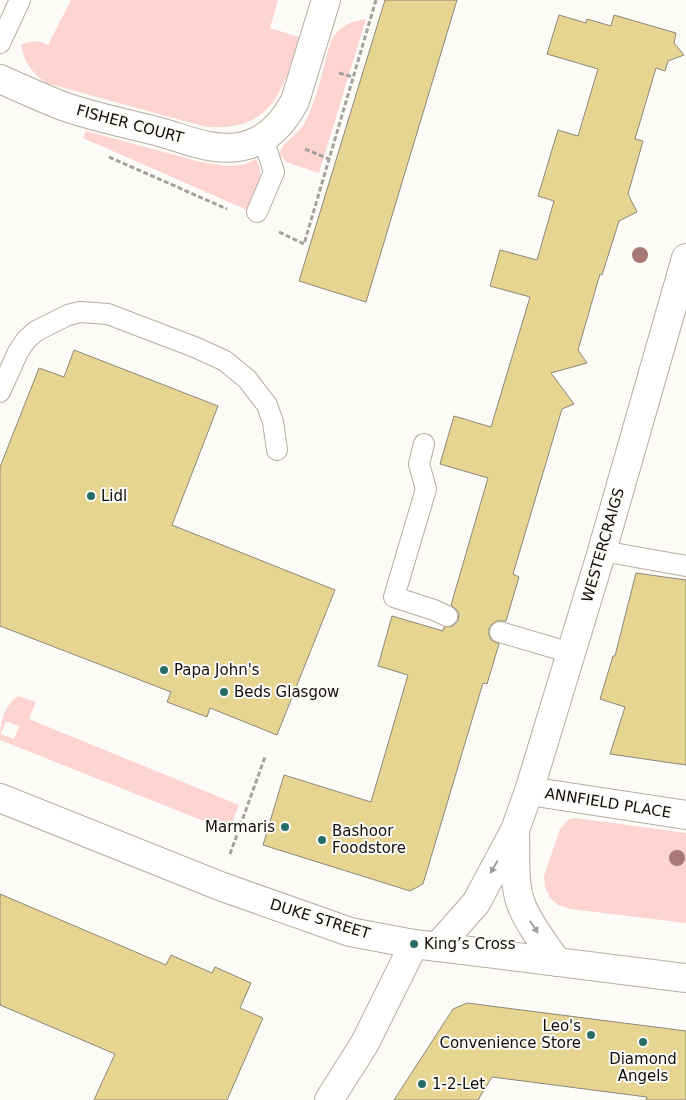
<svg xmlns="http://www.w3.org/2000/svg" width="686" height="1100" viewBox="0 0 686 1100" font-family="'DejaVu Sans',sans-serif">
  <style>
    .green { fill: #fdd5d0; fill-rule: evenodd }
    .building { fill: #e6d591; stroke: #8c8879 }
    .lines { fill: none; stroke-linecap: round; stroke-linejoin: round }
    .lane-casing { stroke: #b8ad9f; stroke-width: 22 }
    .street-casing { stroke: #b8ad9f; stroke-width: 30 }
    .secondary-casing { stroke: #b8ad9f; stroke-width: 30 }
    .path { stroke: #a4a19e; stroke-width: 3; stroke-dasharray: 5 2.5; stroke-linecap: butt }
    .lane { stroke: #fff; stroke-width: 20 }
    .street { stroke: #fff; stroke-width: 28 }
    .secondary { stroke: #fff; stroke-width: 28 }
    .tree { fill: #a87876 }
    .oneway { fill: #a09e9c }
    .poi-dot { fill: #256e66; stroke: #fdfbf8; stroke-width: 2 }
    .labels { text-anchor: middle; dominant-baseline: central; stroke-width: 4; stroke-linejoin: round; paint-order: stroke }
    .street-label { font-size: 15px; fill: #110d08; stroke: #fdfbf8 }
    .poi-label { font-size: 15px; fill: #110d08; stroke: #fdfbf8; text-anchor: start }
  </style>
  <rect width="100%" height="100%" fill="#fdfbf8"/>
  <path class="green" d="M 71,0 L 278,0 L 270,28 L 299,37 C 283,91 273,131 206,127 L 46,83 C 32,73 24,62 21,45 C 32,40 38,40 48,45 Z
    M 366,19 L 319,173 L 286,162 L 280,154 C 281,142 299,135 305,122 C 318,97 323,67 331,40 C 339,27 350,21 366,19 Z
    M 86,131 L 201,162 L 228,166 L 243,165 L 256,159 C 267,178 255,193 247,210 L 83,138 Z
    M 18,696 L 36,702 L 29,719 L 239,805 L 229,831 L 0,740 C 0,723 3,707 18,696 ZM 6,721 L 19,726 L 14,739 L 1,734 Z
    M 576,818 L 686,833 L 686,923 L 570,909 L 558,905 L 550,898 L 545,887 L 544,876 L 560,829 L 569,819 Z"/>
  <path class="building" d="M 385,0 L 457,0 L 366,302 L 299,281 Z
    M 559,15 L 586,23 L 587,19 L 611,26 L 614,15 L 676,33 L 674,43 L 684,55 L 668,61 L 665,71 L 656,68 L 635,139 L 643,141 L 628,194 L 637,212 L 619,221 L 602,275 L 600,274 L 578,350 L 587,363 L 551,373 L 574,404 L 562,409 L 513,574 L 519,577 L 506,621 L 497,621 L 492,624 L 489,629 L 489,635 L 491,640 L 499,644 L 487,684 L 483,683 L 423,884 L 410,891 L 263,845 L 284,775 L 371,802 L 408,675 L 378,666 L 392,616 L 443,631 L 444,627 L 453,626 L 458,621 L 459,614 L 457,610 L 451,605 L 488,478 L 440,464 L 454,416 L 491,427 L 530,297 L 490,286 L 500,250 L 537,260 L 554,201 L 538,196 L 558,130 L 578,136 L 598,69 L 547,54 Z
    M 74,350 L 218,406 L 172,525 L 335,590 L 277,735 L 210,708 L 207,717 L 167,702 L 171,692 L 0,626 L 0,467 L 39,368 L 64,377 Z
    M 636,573 L 686,580 L 686,765 L 610,754 L 625,707 L 600,699 L 613,656 L 615,656 Z
    M 0,894 L 166,965 L 171,955 L 212,973 L 215,967 L 251,983 L 240,1008 L 263,1018 L 227,1100 L 94,1100 L 115,1054 L 0,1005 Z
    M 467,1003 L 686,1031 L 686,1100 L 646,1100 L 647,1097 L 492,1077 L 478,1100 L 394,1100 L 453,1009 Z"/>
  <g class="lines">
    <defs>
      <path id="lane" d="M 0,43 L 20,0
        M 257,212 L 274,172 L 263,138
        M 0,392 L 18,352 L 26,340 L 36,331 L 68,315 L 80,312 L 108,314 L 197,348 L 225,361 L 247,379 L 267,405 L 273,422 L 277,450
        M 424,444 L 419,464 L 426,489 L 394,597 L 434,610 L 447,616
        M 602,551 L 686,566
        M 500,632 L 571,653"/>
      <path id="street" d="M 0,79 C 20,88 40,97 60,105 C 92,117 130,124 163,133 C 187,140 213,151 238,147 C 266,143 283,124 295,101 L 326,0
        M 529,791 L 686,815
        M 515,830 C 516,854 513,882 521,904 C 529,925 544,943 557,962
        M 437,947 L 476,903 L 515,830 L 529,791 L 602,551 L 686,258"/>
      <path id="secondary" d="M 0,798 L 220,886 L 350,932 L 414,944 L 686,978
        M 329,1100 L 365,1043 L 414,944"/>
    </defs>
    <use href="#lane" class="lane-casing"/>
    <use href="#street" class="street-casing"/>
    <use href="#secondary" class="secondary-casing"/>
    <path class="path" d="M 339,73 L 353,77
      M 305,149 L 329,159
      M 109,157 L 227,209
      M 279,232 L 304,244 L 376,0
      M 230,854 L 265,757"/>
    <use href="#lane" class="lane"/>
    <use href="#street" class="street"/>
    <use href="#secondary" class="secondary"/>
  </g>
  <g class="tree">
    <circle cx="640" cy="255" r="8"/>
    <circle cx="677" cy="858" r="8"/>
  </g>
  <defs><path id="oneway-solid" d="M-6-.8H1V-3.2L6.5 0L1 3.2V.8H-6Z" transform="scale(1.25)"/></defs>
  <g class="oneway">
    <use href="#oneway-solid" transform="translate(494 867) rotate(119)"/>
    <use href="#oneway-solid" transform="translate(534 927) rotate(57)"/>
  </g>
  <g class="poi-dot">
    <circle cx="91" cy="496" r="5"/>
    <circle cx="164" cy="670" r="5"/>
    <circle cx="224" cy="692" r="5"/>
    <circle cx="285" cy="827" r="5"/>
    <circle cx="322" cy="840" r="5"/>
    <circle cx="414" cy="944" r="5"/>
    <circle cx="591" cy="1035" r="5"/>
    <circle cx="643" cy="1042" r="5"/>
    <circle cx="422" cy="1084" r="5"/>
  </g>
  <g class="labels">
    <g class="street-label">
      <text transform="translate(130 124) rotate(15)">FISHER COURT</text>
      <text transform="translate(603 545) rotate(-74)">WESTERCRAIGS</text>
      <text transform="translate(608 803) rotate(9)">ANNFIELD PLACE</text>
      <text transform="translate(320 919) rotate(17)">DUKE STREET</text>
    </g>
    <g class="poi-label">
      <text x="101" y="496">Lidl</text>
      <text x="174" y="670">Papa John's</text>
      <text x="234" y="692">Beds Glasgow</text>
      <text x="275" y="827" text-anchor="end">Marmaris</text>
      <text x="332" y="831">Bashoor<tspan x="332" dy="17">Foodstore</tspan></text>
      <text x="424" y="944">King’s Cross</text>
      <text x="581" y="1026" text-anchor="end">Leo's<tspan x="581" dy="17">Convenience Store</tspan></text>
      <text x="643" y="1059" text-anchor="middle">Diamond<tspan x="643" dy="17">Angels</tspan></text>
      <text x="432" y="1084">1-2-Let</text>
    </g>
  </g>
</svg>
